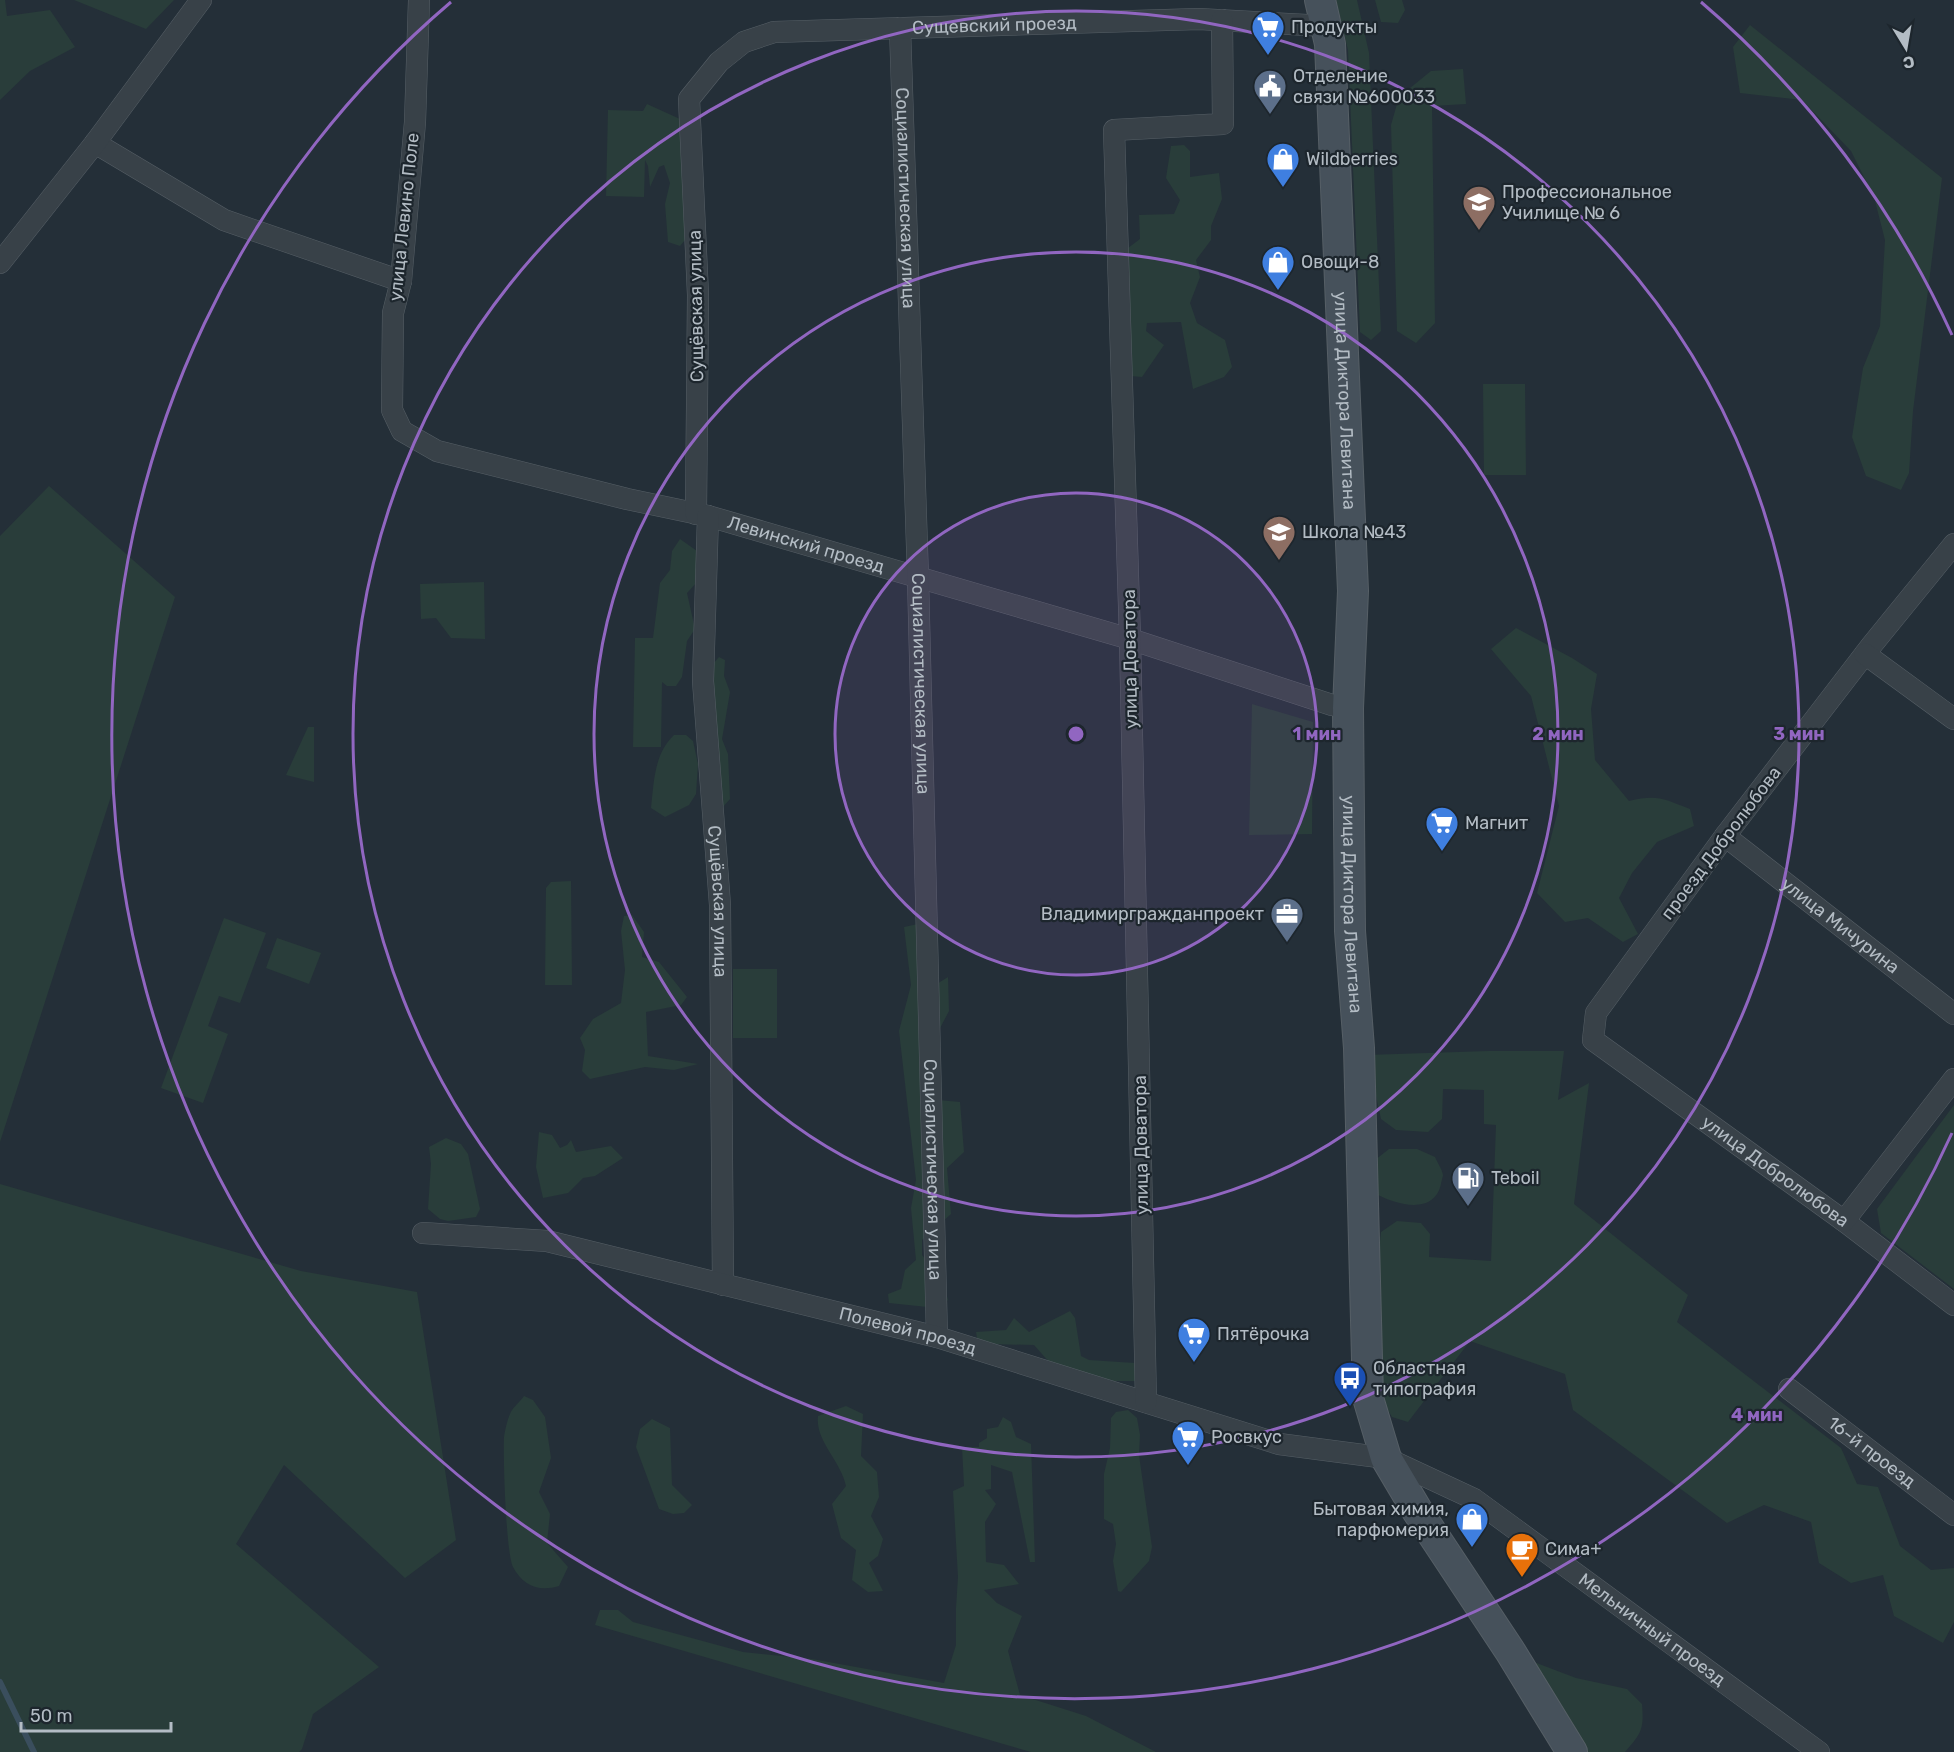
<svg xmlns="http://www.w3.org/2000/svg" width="1954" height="1752" viewBox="0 0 1954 1752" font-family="Rubik,sans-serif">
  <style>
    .green { fill: #293d3a }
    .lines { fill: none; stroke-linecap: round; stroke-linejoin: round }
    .stream { stroke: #3a4e5d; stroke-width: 6 }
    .street-casing { stroke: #565f66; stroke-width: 22 }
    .secondary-casing { stroke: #565f66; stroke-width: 32 }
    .street { stroke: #384148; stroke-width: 21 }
    .secondary { stroke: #46515b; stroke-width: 30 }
    .ring { fill: none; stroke: #9166c1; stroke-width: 3 }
    .labels { text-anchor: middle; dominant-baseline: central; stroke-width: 4.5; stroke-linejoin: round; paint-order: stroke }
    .street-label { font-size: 18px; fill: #b3bcc4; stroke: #1d262d }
    .poi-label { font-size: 18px; fill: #b3bcc4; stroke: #1d262d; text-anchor: start }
    .centre { fill: #9166c1; stroke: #1d262d; stroke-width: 3 }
    .ring-label { font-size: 18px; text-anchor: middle; font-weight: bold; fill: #9166c1; stroke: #1d262d; stroke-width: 4.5; stroke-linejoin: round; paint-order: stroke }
  </style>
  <rect width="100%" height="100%" fill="#242f38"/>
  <path class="green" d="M 0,0 L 5,0 L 7,16 L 50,10 L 75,47 L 30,71 L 0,100 Z
    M 74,0 L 174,0 L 146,29 Z
    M 1336,0 L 1357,0 L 1369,53 L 1381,331 L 1371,340 L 1360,332 L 1348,50 Z
    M 1375,0 L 1402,0 L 1405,10 L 1398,23 L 1381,22 Z
    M 1750,25 L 1942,178 L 1913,411 L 1909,473 L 1901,490 L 1866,476 L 1852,437 L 1863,368 L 1880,326 L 1885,240 L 1874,197 L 1851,151 L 1802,100 L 1740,93 L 1733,47 Z
    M 1463,69 L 1466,104 L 1432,106 L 1435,323 L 1416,343 L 1397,331 L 1391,125 L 1399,97 L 1431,71 Z
    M 647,104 L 680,119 L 685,240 L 680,246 L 668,242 L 665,204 L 670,183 L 664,165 L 659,167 L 650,187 L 648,166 L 645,160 L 644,197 L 606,196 L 608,110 L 643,111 Z
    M 1184,145 L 1190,151 L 1190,177 L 1219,173 L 1222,199 L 1211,226 L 1211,240 L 1196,260 L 1200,277 L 1190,303 L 1197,323 L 1225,340 L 1232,367 L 1224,377 L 1193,389 L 1181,322 L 1147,323 L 1146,331 L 1164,345 L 1142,377 L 1131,376 L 1128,248 L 1140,239 L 1139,215 L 1174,214 L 1180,200 L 1166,178 L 1171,146 Z
    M 1483,384 L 1525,384 L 1526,475 L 1484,475 Z
    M 49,486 L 175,597 L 0,1142 L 0,536 Z
    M 680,539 L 707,558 L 699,580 L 687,593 L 695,629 L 687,641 L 682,677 L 676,686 L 667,686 L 662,682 L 661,747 L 633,747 L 635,638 L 653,638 L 660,583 L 670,570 L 672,551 Z
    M 484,582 L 485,639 L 451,638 L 436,618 L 421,619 L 420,584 Z
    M 1516,628 L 1572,658 L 1597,674 L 1591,709 L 1595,760 L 1629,801 C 1657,794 1664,799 1690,809 L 1694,826 L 1657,842 L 1632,873 L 1619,898 L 1638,934 L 1623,942 L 1588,918 L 1565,922 L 1537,893 L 1559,806 L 1531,696 L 1491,649 Z
    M 719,657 L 725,660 L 724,676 L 730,692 L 722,739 L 728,754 L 730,799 L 722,808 L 712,665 Z
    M 1252,704 L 1313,722 L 1312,834 L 1249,835 Z
    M 308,727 L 314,727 L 314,782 L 286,775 Z
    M 674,735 L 686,735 L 693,741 L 698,764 L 696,794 L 689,805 L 665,817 L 651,808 C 654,782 654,754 674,735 Z
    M 571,881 L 572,985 L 545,985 L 546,888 L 551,882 Z
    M 632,915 L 644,932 L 642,957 L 659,962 L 687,997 L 681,1005 L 646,1012 L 648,1056 L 698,1064 L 674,1070 L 645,1067 L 590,1079 L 582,1071 L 585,1050 L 580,1038 L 593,1019 L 621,1003 L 625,970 L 621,931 L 624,916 Z
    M 224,918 L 266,933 L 240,1003 L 219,996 L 208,1026 L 228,1034 L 203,1103 L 161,1088 Z
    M 918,924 L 924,992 L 948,977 L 949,1011 L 938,1032 L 938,1100 L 960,1102 L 964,1152 L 947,1168 L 951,1214 L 922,1240 L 922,1255 L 944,1283 L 948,1300 L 937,1308 L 889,1303 L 888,1294 L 901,1289 L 905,1270 L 916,1260 L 911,1208 L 916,1180 L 899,1031 L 911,985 L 904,927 Z
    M 277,938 L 321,953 L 309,984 L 266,968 Z
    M 733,969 L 777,969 L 777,1038 L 733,1038 Z
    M 1489,1051 L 1564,1051 L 1558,1100 L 1589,1083 L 1574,1204 L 1688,1295 L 1677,1322 L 1841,1448 L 1857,1484 L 1878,1487 L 1900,1546 L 1931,1570 L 1954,1568 L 1954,1622 L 1943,1643 L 1894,1616 L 1883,1575 L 1851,1583 L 1819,1563 L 1811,1522 L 1764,1505 L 1727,1523 L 1573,1410 L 1565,1374 L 1470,1341 L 1408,1422 L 1392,1417 L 1379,1395 L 1374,1295 L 1381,1232 L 1397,1221 L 1421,1223 L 1430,1234 L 1429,1257 L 1491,1261 L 1496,1125 L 1484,1124 L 1484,1090 L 1443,1089 L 1442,1119 L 1428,1132 L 1396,1130 L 1381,1119 L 1367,1055 Z
    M 1954,1105 L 1954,1289 L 1881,1233 L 1877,1209 Z
    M 539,1132 L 552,1135 L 560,1148 L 567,1145 L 571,1140 L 576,1152 L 611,1146 L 623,1158 L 595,1176 L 583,1178 L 568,1193 L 543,1198 L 536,1167 Z
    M 446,1138 L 461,1144 L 468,1154 L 480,1209 L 476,1217 L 448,1221 L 440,1219 L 428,1209 L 431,1164 L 429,1147 Z
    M 1389,1149 L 1417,1149 L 1435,1157 C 1437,1162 1442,1169 1443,1175 C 1443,1176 1441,1183 1441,1184 C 1434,1215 1398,1205 1378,1195 L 1375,1160 Z
    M 0,1184 L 301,1271 L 417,1292 L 456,1540 L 405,1578 L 284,1465 L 236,1544 L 379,1667 L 313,1714 L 302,1749 L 299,1752 L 0,1752 Z
    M 1070,1311 L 1075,1318 L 1081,1356 L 1089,1360 L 1135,1363 L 1139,1381 L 1113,1381 L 1050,1363 L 1034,1345 L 989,1344 L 977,1338 L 976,1332 L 1006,1330 L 1014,1318 L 1029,1332 Z
    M 524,1396 L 533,1400 L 545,1417 L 551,1458 L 539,1492 L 550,1514 L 547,1543 L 568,1567 L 559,1586 C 539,1592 523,1586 513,1567 C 506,1554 503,1456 504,1437 C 505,1430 507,1421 510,1414 C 512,1408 520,1402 524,1396 Z
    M 846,1406 L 863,1414 L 861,1456 L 877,1472 L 879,1497 L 871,1516 L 883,1539 L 878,1556 L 869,1563 L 883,1591 L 868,1592 L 852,1580 L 856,1550 L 841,1538 L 832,1504 L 846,1486 C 841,1461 815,1441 818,1416 Z
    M 1128,1410 L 1137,1418 L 1140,1435 L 1139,1455 L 1152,1547 L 1149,1561 L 1121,1592 L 1118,1591 L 1113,1561 L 1116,1544 L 1113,1524 L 1104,1519 L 1104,1474 L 1110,1448 L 1111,1418 L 1116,1412 Z
    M 1003,1417 L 1011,1422 L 1016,1437 L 1031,1444 L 1035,1562 L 1030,1562 L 1012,1472 L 991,1465 L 991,1489 L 985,1490 L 996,1504 L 985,1522 L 986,1562 L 1004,1565 L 1019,1584 L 984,1590 L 997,1603 L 1022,1616 L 1008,1651 L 1020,1695 L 1086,1716 L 1156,1752 L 1031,1752 L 595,1625 L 600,1610 L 618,1610 L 633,1622 L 743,1652 L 812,1659 L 944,1683 L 956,1645 L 956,1608 L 958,1577 L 953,1491 L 964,1486 L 962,1447 L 979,1447 L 979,1443 L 987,1438 L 987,1429 L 998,1427 Z
    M 652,1419 L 670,1428 L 672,1485 L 692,1505 L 684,1513 L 673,1514 L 659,1509 L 636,1447 L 640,1429 Z
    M 1521,1657 L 1576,1678 L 1627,1689 L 1642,1704 C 1644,1729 1642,1733 1625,1752 L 1588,1752 Z"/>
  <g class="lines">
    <path class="stream" d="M 0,1682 L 34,1752"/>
    <defs>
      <g id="street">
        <path id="s1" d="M 419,0 L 415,122 L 401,281 L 393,313 L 392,410 L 402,431 L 437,451 L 627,499 L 708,516 L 1130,639 L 1332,705 L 1348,708"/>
        <path id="s2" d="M 900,28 L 918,578 L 937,1337"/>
        <path d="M 95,143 L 224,220 L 401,281"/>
        <path d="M 0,263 L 95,143 L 201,0"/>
        <path id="s3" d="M 696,514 L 698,295 L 689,99 L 719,62 L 744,42 L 774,32 L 1199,19 L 1326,26"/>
        <path id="s4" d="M 708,516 L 703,681 L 720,905 L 723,1285"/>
        <path id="s5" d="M 1954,544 L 1871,646 L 1725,836 L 1596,1013 L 1593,1040 L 1844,1221 L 1954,1305"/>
        <path d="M 1865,654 L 1954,719"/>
        <path id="s6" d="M 1725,836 L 1954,1014"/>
        <path d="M 1844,1221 L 1954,1079"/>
        <path id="s7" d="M 423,1233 L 547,1241 L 937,1337 L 1279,1444 L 1386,1458 L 1474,1499 L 1819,1752"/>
        <path id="s8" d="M 1789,1389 L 1954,1515"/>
        <path d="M 1146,1402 L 1130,639 L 1114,130 L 1223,124 L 1222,20"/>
      </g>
      <g id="secondary">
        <path id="s9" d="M 1320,0 L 1330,44 L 1353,591 L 1348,708 L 1350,931 L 1359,1048 L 1368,1398 L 1386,1458 L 1418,1512 L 1510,1651 L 1572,1752"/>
      </g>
    </defs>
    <use href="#street" class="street-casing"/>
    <use href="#secondary" class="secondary-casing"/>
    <use href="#street" class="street"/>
    <use href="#secondary" class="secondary"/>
  </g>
  <circle cx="1076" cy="734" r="241" fill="#9166c1" fill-opacity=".12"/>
  <g class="ring">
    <circle cx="1076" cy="734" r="241"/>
    <circle cx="1076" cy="734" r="482"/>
    <circle cx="1076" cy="734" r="723"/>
    <path d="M1952 1133A963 963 0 1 1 451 2M1701 2A963 963 0 0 1 1952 335"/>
  </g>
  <defs>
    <symbol id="supermarket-pin" viewBox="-11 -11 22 30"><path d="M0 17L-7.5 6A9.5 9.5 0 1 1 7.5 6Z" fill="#3f7fe0" stroke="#1d262d"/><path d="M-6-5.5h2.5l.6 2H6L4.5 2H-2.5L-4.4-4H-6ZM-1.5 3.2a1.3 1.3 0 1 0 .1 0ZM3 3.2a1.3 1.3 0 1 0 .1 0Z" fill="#fff"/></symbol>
    <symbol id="civic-pin" viewBox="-11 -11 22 30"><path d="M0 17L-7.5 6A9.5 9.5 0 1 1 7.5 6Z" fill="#5c6f8a" stroke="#1d262d"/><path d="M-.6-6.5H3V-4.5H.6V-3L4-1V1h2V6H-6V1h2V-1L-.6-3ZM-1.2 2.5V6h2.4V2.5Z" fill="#fff"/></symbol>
    <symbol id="shop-pin" viewBox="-11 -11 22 30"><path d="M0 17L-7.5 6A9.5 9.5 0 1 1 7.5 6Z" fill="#3f7fe0" stroke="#1d262d"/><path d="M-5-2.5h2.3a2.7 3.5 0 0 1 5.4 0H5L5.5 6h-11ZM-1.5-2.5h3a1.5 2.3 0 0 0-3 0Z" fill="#fff"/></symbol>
    <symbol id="university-pin" viewBox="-11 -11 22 30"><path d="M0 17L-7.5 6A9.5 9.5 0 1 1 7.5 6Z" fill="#8d6e63" stroke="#1d262d"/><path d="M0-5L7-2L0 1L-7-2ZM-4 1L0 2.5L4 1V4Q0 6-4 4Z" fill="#fff"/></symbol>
    <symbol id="school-pin" viewBox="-11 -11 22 30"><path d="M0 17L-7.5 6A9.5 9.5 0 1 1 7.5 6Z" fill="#8d6e63" stroke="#1d262d"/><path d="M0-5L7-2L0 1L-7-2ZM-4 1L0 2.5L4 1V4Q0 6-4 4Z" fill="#fff"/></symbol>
    <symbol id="office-pin" viewBox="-11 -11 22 30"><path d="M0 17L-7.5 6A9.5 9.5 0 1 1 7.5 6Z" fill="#5c6f8a" stroke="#1d262d"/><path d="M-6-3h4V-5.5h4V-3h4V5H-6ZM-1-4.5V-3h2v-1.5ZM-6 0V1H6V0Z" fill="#fff"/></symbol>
    <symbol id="fuel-pin" viewBox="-11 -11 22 30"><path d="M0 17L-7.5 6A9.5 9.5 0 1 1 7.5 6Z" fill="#5c6f8a" stroke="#1d262d"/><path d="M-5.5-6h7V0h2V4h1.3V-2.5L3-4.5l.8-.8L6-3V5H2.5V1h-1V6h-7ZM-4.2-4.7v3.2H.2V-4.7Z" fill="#fff"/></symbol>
    <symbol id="bus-pin" viewBox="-11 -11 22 30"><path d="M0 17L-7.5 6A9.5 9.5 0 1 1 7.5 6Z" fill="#1a4fb4" stroke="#1d262d"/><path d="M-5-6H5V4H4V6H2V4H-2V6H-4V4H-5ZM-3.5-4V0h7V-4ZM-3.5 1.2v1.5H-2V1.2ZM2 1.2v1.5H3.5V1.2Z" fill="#fff"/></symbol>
    <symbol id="cafe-pin" viewBox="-11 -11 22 30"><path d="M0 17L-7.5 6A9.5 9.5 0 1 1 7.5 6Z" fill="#e8710a" stroke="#1d262d"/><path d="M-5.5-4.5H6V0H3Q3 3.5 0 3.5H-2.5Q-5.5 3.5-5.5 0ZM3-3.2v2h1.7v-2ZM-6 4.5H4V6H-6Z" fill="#fff"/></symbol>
  </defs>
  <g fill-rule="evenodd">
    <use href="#supermarket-pin" x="1249" y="8" width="38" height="52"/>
    <use href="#civic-pin" x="1251" y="67" width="38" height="52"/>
    <use href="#shop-pin" x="1264" y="140" width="38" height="52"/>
    <use href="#university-pin" x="1460" y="183" width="38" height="52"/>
    <use href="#shop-pin" x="1259" y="243" width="38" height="52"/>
    <use href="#school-pin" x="1260" y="513" width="38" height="52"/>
    <use href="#supermarket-pin" x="1423" y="804" width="38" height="52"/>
    <use href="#office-pin" x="1268" y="895" width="38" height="52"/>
    <use href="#fuel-pin" x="1449" y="1159" width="38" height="52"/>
    <use href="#supermarket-pin" x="1175" y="1315" width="38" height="52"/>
    <use href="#bus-pin" x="1331" y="1359" width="38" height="52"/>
    <use href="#supermarket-pin" x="1169" y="1418" width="38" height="52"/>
    <use href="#shop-pin" x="1453" y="1500" width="38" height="52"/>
    <use href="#cafe-pin" x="1503" y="1530" width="38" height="52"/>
  </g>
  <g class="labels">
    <g class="street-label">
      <text stroke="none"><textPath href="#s3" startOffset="747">Сущевский проезд</textPath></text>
      <text stroke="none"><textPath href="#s2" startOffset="170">Социалистическая улица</textPath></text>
      <text transform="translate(404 217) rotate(-84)">улица Левино Поле</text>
      <text transform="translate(696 306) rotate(-91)">Сущёвская улица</text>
      <text stroke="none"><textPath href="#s9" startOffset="402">улица Диктора Левитана</textPath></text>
      <text stroke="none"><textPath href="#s1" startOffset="856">Левинский проезд</textPath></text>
      <text transform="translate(1130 659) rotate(-91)">улица Доватора</text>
      <text stroke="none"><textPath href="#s2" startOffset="656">Социалистическая улица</textPath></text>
      <text transform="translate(1721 843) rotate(-53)">проезд Добролюбова</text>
      <text stroke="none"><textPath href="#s4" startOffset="386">Сущёвская улица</textPath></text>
      <text stroke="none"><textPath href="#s9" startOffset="906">улица Диктора Левитана</textPath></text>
      <text stroke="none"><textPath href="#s6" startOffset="146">улица Мичурина</textPath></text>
      <text transform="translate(1141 1145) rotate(-91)">улица Доватора</text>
      <text stroke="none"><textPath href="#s2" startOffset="1142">Социалистическая улица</textPath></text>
      <text stroke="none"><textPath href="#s5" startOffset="842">улица Добролюбова</textPath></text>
      <text stroke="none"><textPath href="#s7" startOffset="496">Полевой проезд</textPath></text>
      <text stroke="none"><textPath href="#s8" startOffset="104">16-й проезд</textPath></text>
      <text stroke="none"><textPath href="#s7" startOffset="1310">Мельничный проезд</textPath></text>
    </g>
    <g class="poi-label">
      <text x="1291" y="27">Продукты</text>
      <text x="1293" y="76">Отделение<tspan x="1293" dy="21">связи №600033</tspan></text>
      <text x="1306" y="159">Wildberries</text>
      <text x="1502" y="192">Профессиональное<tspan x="1502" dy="21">Училище № 6</tspan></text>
      <text x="1301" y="262">Овощи-8</text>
      <text x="1302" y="532">Школа №43</text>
      <text x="1465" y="823">Магнит</text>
      <text x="1264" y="914" text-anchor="end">Владимиргражданпроект</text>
      <text x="1491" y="1178">Teboil</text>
      <text x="1217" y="1334">Пятёрочка</text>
      <text x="1373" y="1368">Областная<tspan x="1373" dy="21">типография</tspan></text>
      <text x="1211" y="1437">Росвкус</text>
      <text x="1449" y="1509" text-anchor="end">Бытовая химия,<tspan x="1449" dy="21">парфюмерия</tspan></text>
      <text x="1545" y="1549">Сима+</text>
    </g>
  </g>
  <circle cx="1076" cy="734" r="9" class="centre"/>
  <g class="ring-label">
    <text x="1317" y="740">1 мин</text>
    <text x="1558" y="740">2 мин</text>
    <text x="1799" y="740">3 мин</text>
    <text x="1757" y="1421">4 мин</text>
  </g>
  <g transform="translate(1906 48) rotate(169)" stroke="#1d262d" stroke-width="4.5" paint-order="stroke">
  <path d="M0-4.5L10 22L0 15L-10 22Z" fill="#b3bcc4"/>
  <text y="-9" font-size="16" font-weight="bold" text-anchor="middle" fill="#b3bcc4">С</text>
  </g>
  <path d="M21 1722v9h150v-9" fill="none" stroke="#b3bcc4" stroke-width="3"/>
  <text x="30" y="1722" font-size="18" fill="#b3bcc4" stroke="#1d262d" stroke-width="4.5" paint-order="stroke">50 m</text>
</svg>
